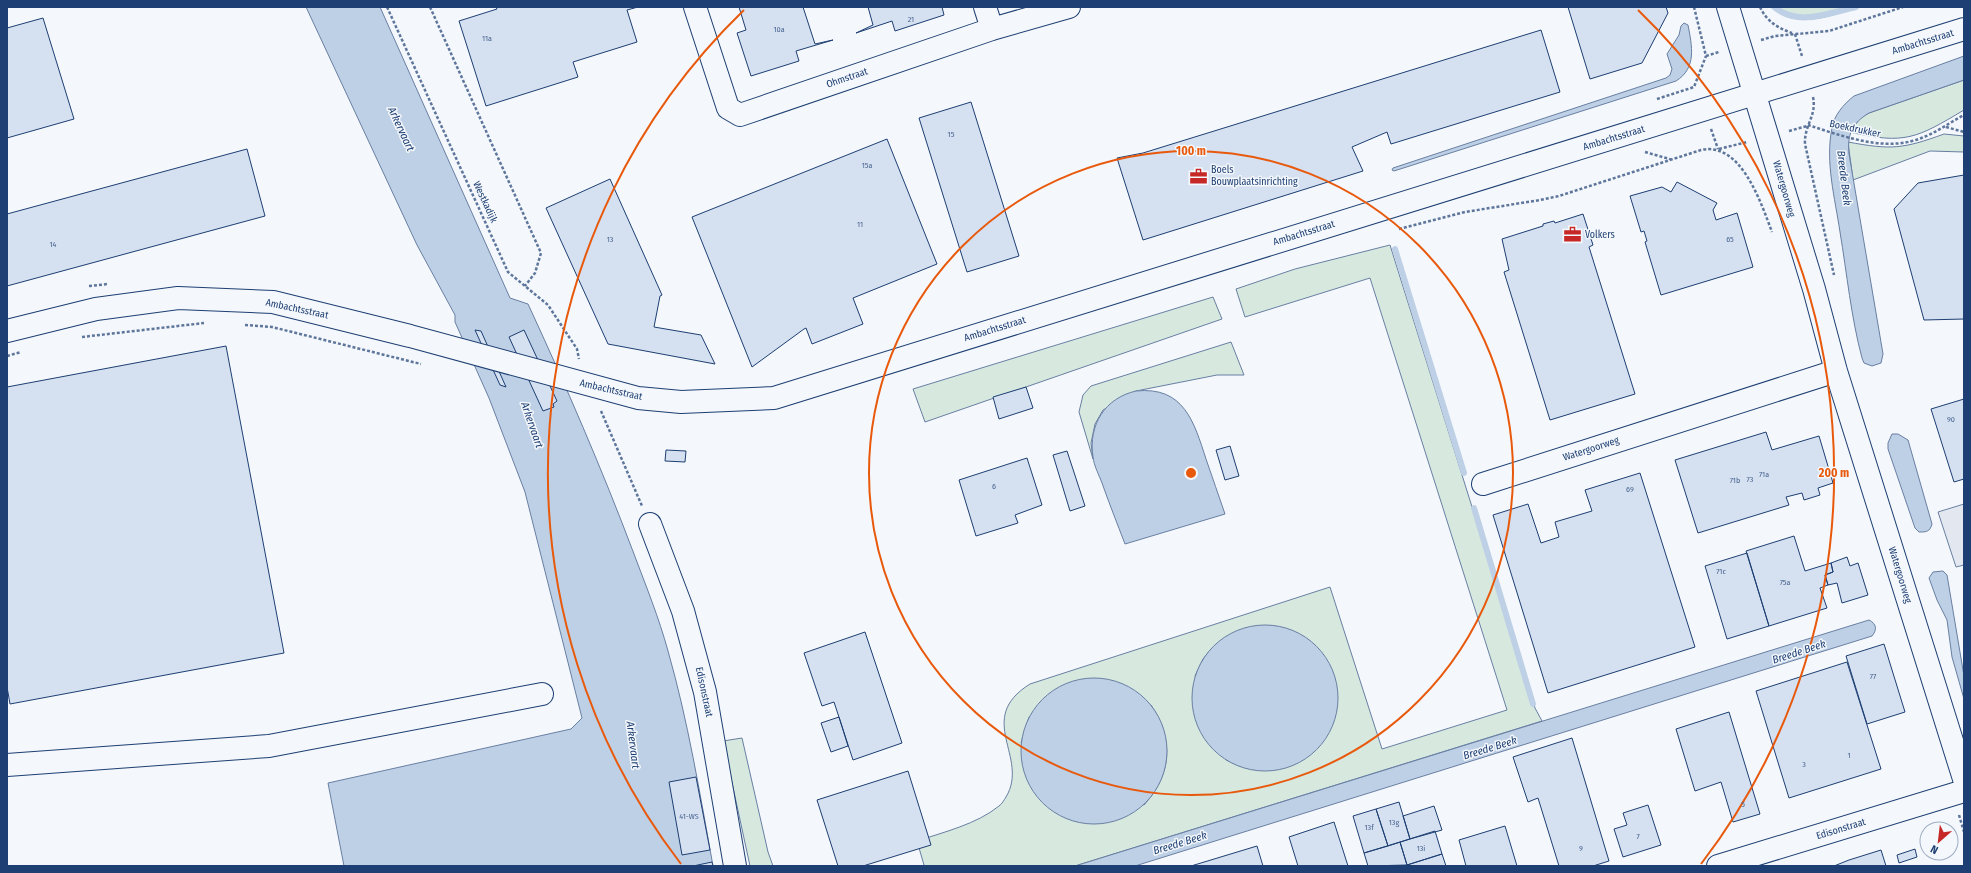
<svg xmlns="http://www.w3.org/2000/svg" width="1971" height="873" viewBox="0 0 1971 873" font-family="'Fira Sans Condensed',sans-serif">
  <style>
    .green { fill: #d7e8df; stroke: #687fa3; fill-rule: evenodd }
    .parking { fill: #e3e8f0; stroke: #687fa3 }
    .water { fill: #bed0e5; stroke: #687fa3 }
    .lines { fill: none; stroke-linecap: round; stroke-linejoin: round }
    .stream { stroke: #bed0e5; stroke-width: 6 }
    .building { fill: #d5e0f0; stroke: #1d3f73 }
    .minor-casing { stroke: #1d3f73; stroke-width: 24 }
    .major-casing { stroke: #1d3f73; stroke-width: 24 }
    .path { stroke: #5e769c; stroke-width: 2.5; stroke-dasharray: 3 2; stroke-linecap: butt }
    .minor { stroke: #f4f7fb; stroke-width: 22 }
    .major { stroke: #f4f7fb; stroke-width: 22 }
    .ring { fill: none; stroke: #e8590c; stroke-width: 2 }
    .labels { text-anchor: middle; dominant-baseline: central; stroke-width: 3; stroke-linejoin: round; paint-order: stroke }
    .number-label { font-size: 8px; fill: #4b6792 }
    .street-label { font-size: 10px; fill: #1d3f73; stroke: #f4f7fb }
    .poi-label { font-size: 10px; fill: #1d3f73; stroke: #f4f7fb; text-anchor: start }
    .water-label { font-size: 11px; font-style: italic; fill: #1d3f73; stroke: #f4f7fb }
    .centre { fill: #e8590c; stroke: #f4f7fb; stroke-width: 2 }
    .ring-label { font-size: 12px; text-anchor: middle; font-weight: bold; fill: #e8590c; stroke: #f4f7fb; stroke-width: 3; stroke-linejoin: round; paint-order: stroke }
  </style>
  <rect width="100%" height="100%" fill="#f4f7fb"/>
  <path class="green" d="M 1775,7 L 1857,7 C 1834,15 1796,30 1775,7 Z
    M 1964,80 L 1964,110 C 1917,138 1905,145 1850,132 L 1860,118 L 1869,113 Z
    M 1944,134 L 1964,136 L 1964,152 L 1930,151 L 1853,180 L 1848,142 C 1891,150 1903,149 1944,134 Z
    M 1390,245 L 1535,708 L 1542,721 L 1075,866 L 922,866 L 924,865 L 917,841 C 944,832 977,824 999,806 C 1002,804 1004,800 1006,797 C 1030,757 974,719 1030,684 L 1330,587 L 1382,749 L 1507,710 L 1370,278 L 1245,317 L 1236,289 L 1295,269 ZM 1212,648 L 1324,740 C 1297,771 1263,778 1226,760 L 1195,676 L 1203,659 ZM 1151,705 C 1174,740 1172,774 1144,805 L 1021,743 L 1029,717 Z
    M 1213,297 L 1222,319 L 925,422 L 913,389 Z
    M 1231,342 L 1244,375 L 1217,375 L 1136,391 L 1103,410 L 1095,424 L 1091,443 L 1093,459 L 1079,412 L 1083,395 L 1091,386 Z
    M 742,738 L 768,852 L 773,866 L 750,866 L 723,741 Z"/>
  <path class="parking" d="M 1964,504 L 1964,565 L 1956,567 L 1938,512 Z"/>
  <path class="water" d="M 306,7 L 380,7 L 510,298 L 528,304 C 566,386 602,469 634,554 C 646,586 659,618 668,651 C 688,721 700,794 713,866 L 344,866 L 328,783 L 571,729 L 582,718 L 525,492 L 489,398 L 455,322 L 455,315 L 417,245 Z
    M 1684,23 L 1688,25 C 1692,46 1697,68 1676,81 L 1394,171 L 1392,170 L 1393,168 L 1666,78 L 1670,75 L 1672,69 L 1667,54 L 1679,35 L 1681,26 Z
    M 1964,56 L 1964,80 L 1869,113 C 1852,123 1847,135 1849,154 L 1883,354 L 1881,363 L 1872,366 L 1864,363 L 1862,358 C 1851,317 1847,274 1840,232 C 1835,198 1825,162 1832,128 C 1834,115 1844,104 1854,96 Z
    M 1136,391 C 1184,386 1194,422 1206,459 C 1212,477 1219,496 1225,514 L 1125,544 C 1117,523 1109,503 1102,483 C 1099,475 1094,466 1093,457 C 1088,425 1105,398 1136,391 Z
    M 1892,434 L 1898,434 L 1908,440 L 1932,524 C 1930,532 1926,532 1919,532 L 1915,528 L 1888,449 L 1888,443 Z
    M 1943,571 L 1947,575 L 1964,676 L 1964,699 L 1952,657 L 1947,620 L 1937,600 L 1929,578 L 1933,572 Z
    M 1869,620 C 1877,624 1877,630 1872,636 L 1135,866 L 1075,866 Z
    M1192 698a73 73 0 1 1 146 0a73 73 0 1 1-146 0Z
    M1021 751a73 73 0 1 1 146 0a73 73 0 1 1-146 0Z"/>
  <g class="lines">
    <path class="stream" d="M 1774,7 C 1799,27 1828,13 1856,7
      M 1395,249 L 1464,473
      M 1474,508 L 1533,704"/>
  </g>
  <path class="building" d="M 496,7 L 638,7 L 627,10 L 637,42 L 573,62 L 578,77 L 486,106 L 459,21 L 497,9 Z
    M 739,7 L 803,7 L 815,44 L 833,40 L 796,51 L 799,61 L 751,76 L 737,33 L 746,30 Z
    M 868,7 L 942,7 L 944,15 L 895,31 L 892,21 L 856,33 L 873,25 Z
    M 1568,7 L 1666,7 L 1668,13 L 1642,63 L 1590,79 Z
    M 43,18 L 74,119 L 7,138 L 7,28 Z
    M 1541,30 L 1560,92 L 1391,144 L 1387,132 L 1352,147 L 1363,171 L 1143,240 L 1117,158 L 1143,153 Z
    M 971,102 L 1019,256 L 967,272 L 919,118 Z
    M 887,139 L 937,264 L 853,298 L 863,324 L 812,344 L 806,328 L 804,329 L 752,367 L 692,217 Z
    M 247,149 L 265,216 L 7,286 L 7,214 Z
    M 1964,175 L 1964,319 L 1924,320 L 1894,209 L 1918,183 Z
    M 610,179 L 662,295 L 660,296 L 654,327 L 701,335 L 715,364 L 608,344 L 546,208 Z
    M 1677,182 L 1717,203 L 1713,210 L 1716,220 L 1737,213 L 1753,267 L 1661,295 L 1645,242 L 1647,241 L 1644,231 L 1641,232 L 1630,196 L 1662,187 L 1671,192 Z
    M 1583,214 L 1593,245 L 1589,247 L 1635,394 L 1550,420 L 1504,272 L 1509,270 L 1502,239 L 1543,226 L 1543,224 L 1554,221 L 1555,223 Z
    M 475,330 L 481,331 L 506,387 L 500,385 Z
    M 524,330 L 557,401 L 553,404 L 554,407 L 543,411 L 509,337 Z
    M 226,346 L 284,653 L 10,704 L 7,687 L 7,387 Z
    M 1026,387 L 1033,408 L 999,419 L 993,397 Z
    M 1964,399 L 1964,479 L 1954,482 L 1931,409 Z
    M 1766,432 L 1772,450 L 1819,436 L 1833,483 L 1818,488 L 1820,495 L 1804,500 L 1802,493 L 1786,497 L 1789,505 L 1698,533 L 1675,460 Z
    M 1230,446 L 1239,476 L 1225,480 L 1216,450 Z
    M 666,450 L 686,451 L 685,462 L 665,461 Z
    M 1067,451 L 1085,506 L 1070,511 L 1053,455 Z
    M 1027,458 L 1042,505 L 1015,515 L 1018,523 L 976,536 L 959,480 Z
    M 1640,473 L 1695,647 L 1548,693 L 1493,515 L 1528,504 L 1541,543 L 1559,537 L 1555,522 L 1592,511 L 1585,490 Z
    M 1794,536 L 1805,571 L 1831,563 L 1833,572 L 1825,575 L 1828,585 L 1820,588 L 1827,608 L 1769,626 L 1746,551 Z
    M 1747,553 L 1769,626 L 1727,639 L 1705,566 Z
    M 1847,557 L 1850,566 L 1858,563 L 1868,595 L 1842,603 L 1837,583 L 1828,585 L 1825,575 L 1833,572 L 1831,563 Z
    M 865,632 L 902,743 L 853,760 L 834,702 L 822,706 L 804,653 Z
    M 1884,644 L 1905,712 L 1867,724 L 1846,656 Z
    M 1847,662 L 1881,769 L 1789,798 L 1756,691 Z
    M 1729,712 L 1760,814 L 1733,822 L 1721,782 L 1695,791 L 1676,729 Z
    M 839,717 L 848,746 L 831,752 L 821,723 Z
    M 1572,738 L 1609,861 L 1593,866 L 1559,866 L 1538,798 L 1528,802 L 1513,757 Z
    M 908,771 L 931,845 L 863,866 L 838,866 L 817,800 Z
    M 696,777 L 710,850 L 682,855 L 669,782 Z
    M 1399,802 L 1410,839 L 1388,846 L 1376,809 Z
    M 1648,805 L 1661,845 L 1623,857 L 1614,829 L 1627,825 L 1623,813 Z
    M 1434,806 L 1442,830 L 1410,839 L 1403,816 Z
    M 1376,809 L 1388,846 L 1364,853 L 1353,816 Z
    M 1334,822 L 1348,866 L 1298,866 L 1289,837 Z
    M 1505,826 L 1517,866 L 1466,866 L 1459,840 Z
    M 1435,831 L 1442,854 L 1407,865 L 1400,842 Z
    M 1400,842 L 1407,865 L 1368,866 L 1364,853 Z
    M 1257,846 L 1263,866 L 1191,866 Z
    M 1915,849 L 1917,857 L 1899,863 L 1897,855 Z
    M 1881,850 L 1886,866 L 1834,866 L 1849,860 Z
    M 1442,854 L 1446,866 L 1407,866 L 1407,865 Z
    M 712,862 L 713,866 L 693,866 Z"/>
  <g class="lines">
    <defs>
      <path id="minor" d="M 695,7 L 728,108 L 740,115 L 992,29 L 1069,7
        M 985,7 L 992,29
        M 1728,7 L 1814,289 L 1836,371 L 1964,779
        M 1483,484 L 1836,371
        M 650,524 L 683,611 L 705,692 L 735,866
        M 7,765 L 269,746 L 542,694
        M 1718,866 L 1964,791"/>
      <path id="major" d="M 7,331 L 96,309 L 178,298 L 273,302 L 410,336 L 638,398 L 681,402 L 774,398 L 1964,29"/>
    </defs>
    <use href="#minor" class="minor-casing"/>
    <use href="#major" class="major-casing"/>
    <path class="path" d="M 387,7 L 508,272 L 548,305 L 577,349 L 579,359
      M 430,7 L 541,253 L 535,273 L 525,286
      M 1694,7 L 1706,56
      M 1760,7 C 1767,22 1778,28 1792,33
      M 1795,34 L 1802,56
      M 1761,40 L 1775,36 L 1829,31 L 1903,7
      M 1706,56 L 1719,52
      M 1813,97 C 1817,116 1804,125 1805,144 L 1834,275
      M 1657,99 L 1694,87 L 1706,56
      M 1808,125 C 1839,135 1879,150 1912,141 C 1932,136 1947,124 1964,115
      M 1946,127 L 1964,132
      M 1711,129 L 1718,149
      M 1789,131 L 1807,126
      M 1719,149 L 1747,142
      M 1645,152 L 1673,160
      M 1399,229 L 1465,212 L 1540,200 L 1559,196 L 1701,150 C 1741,141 1761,203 1772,232
      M 89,286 L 108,284
      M 245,325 L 272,327 L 421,364
      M 82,337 L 204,323
      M 7,356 L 21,352
      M 601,411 L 642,506
      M 1959,815 L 1964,832"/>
    <use href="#minor" class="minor"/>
    <use href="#major" class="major"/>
  </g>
  <g class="ring">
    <circle cx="1191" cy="473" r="322"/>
    <path d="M681 864A643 643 0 0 1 744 10M1638 10A643 643 0 0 1 1701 864"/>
  </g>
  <defs>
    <symbol id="office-bare" viewBox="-9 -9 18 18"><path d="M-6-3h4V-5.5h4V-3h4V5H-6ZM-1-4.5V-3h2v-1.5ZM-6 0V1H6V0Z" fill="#c62828" stroke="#f4f7fb" stroke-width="2.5" paint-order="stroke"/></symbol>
  </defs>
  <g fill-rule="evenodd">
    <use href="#office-bare" x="1186" y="164" width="25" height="25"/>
    <use href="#office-bare" x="1560" y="222" width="25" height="25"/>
  </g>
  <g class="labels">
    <g class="number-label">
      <text x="911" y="19">21</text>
      <text x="779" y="29">10a</text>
      <text x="487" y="38">11a</text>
      <text x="951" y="134">15</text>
      <text x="867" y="165">15a</text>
      <text x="860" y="224">11</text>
      <text x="610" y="239">13</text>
      <text x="1730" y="239">65</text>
      <text x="53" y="244">14</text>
      <text x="1951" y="419">90</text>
      <text x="1764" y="474">71a</text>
      <text x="1750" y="479">73</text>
      <text x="1735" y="480">71b</text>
      <text x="994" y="486">6</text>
      <text x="1630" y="489">69</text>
      <text x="1721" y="571">71c</text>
      <text x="1785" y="582">75a</text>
      <text x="1873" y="676">77</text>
      <text x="1849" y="755">1</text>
      <text x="1804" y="764">3</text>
      <text x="1743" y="804">5</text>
      <text x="689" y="816">41-WS</text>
      <text x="1394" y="822">13g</text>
      <text x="1369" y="827">13f</text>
      <text x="1638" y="836">7</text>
      <text x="1421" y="848">13i</text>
      <text x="1581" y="848">9</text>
    </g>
    <g class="street-label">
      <text transform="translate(1923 42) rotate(-17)">Ambachtsstraat</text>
      <text transform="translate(847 78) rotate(-19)">Ohmstraat</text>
      <text transform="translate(1855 129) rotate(12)">Boekdrukker</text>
      <text transform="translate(1614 138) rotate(-17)">Ambachtsstraat</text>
      <text transform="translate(1784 189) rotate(74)">Watergoorweg</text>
      <text transform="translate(485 202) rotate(65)">Westkadijk</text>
      <text transform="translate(1304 233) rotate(-17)">Ambachtsstraat</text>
      <text transform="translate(297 309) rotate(12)">Ambachtsstraat</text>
      <text transform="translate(995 329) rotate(-17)">Ambachtsstraat</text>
      <text transform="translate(611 390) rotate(13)">Ambachtsstraat</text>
      <text transform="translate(1591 449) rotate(-18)">Watergoorweg</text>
      <text transform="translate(1900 575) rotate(73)">Watergoorweg</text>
      <text transform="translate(704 692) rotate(78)">Edisonstraat</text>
      <text transform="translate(1841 829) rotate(-17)">Edisonstraat</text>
    </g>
    <g class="poi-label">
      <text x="1211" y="170">Boels<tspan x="1211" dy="12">Bouwplaatsinrichting</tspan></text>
      <text x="1585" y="235">Volkers</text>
    </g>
    <g class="water-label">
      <text transform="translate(401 129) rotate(65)">Arkervaart</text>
      <text transform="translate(1844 178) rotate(83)">Breede Beek</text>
      <text transform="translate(532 425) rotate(71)">Arkervaart</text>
      <text transform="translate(1799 652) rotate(-18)">Breede Beek</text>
      <text transform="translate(633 745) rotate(83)">Arkervaart</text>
      <text transform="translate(1490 748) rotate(-17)">Breede Beek</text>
      <text transform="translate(1180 843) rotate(-17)">Breede Beek</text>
    </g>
  </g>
  <circle cx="1191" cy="473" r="6" class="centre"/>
  <g class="ring-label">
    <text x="1191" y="155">100 m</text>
    <text x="1834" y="477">200 m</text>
  </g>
  <rect width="1971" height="873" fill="none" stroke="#1d3f73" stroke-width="16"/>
  <g transform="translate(1939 841) rotate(208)"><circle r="19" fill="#f4f7fb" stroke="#9eadc5"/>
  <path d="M0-3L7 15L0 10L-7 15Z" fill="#c62828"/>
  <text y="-6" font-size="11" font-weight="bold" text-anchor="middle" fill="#1d3f73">N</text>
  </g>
</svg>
